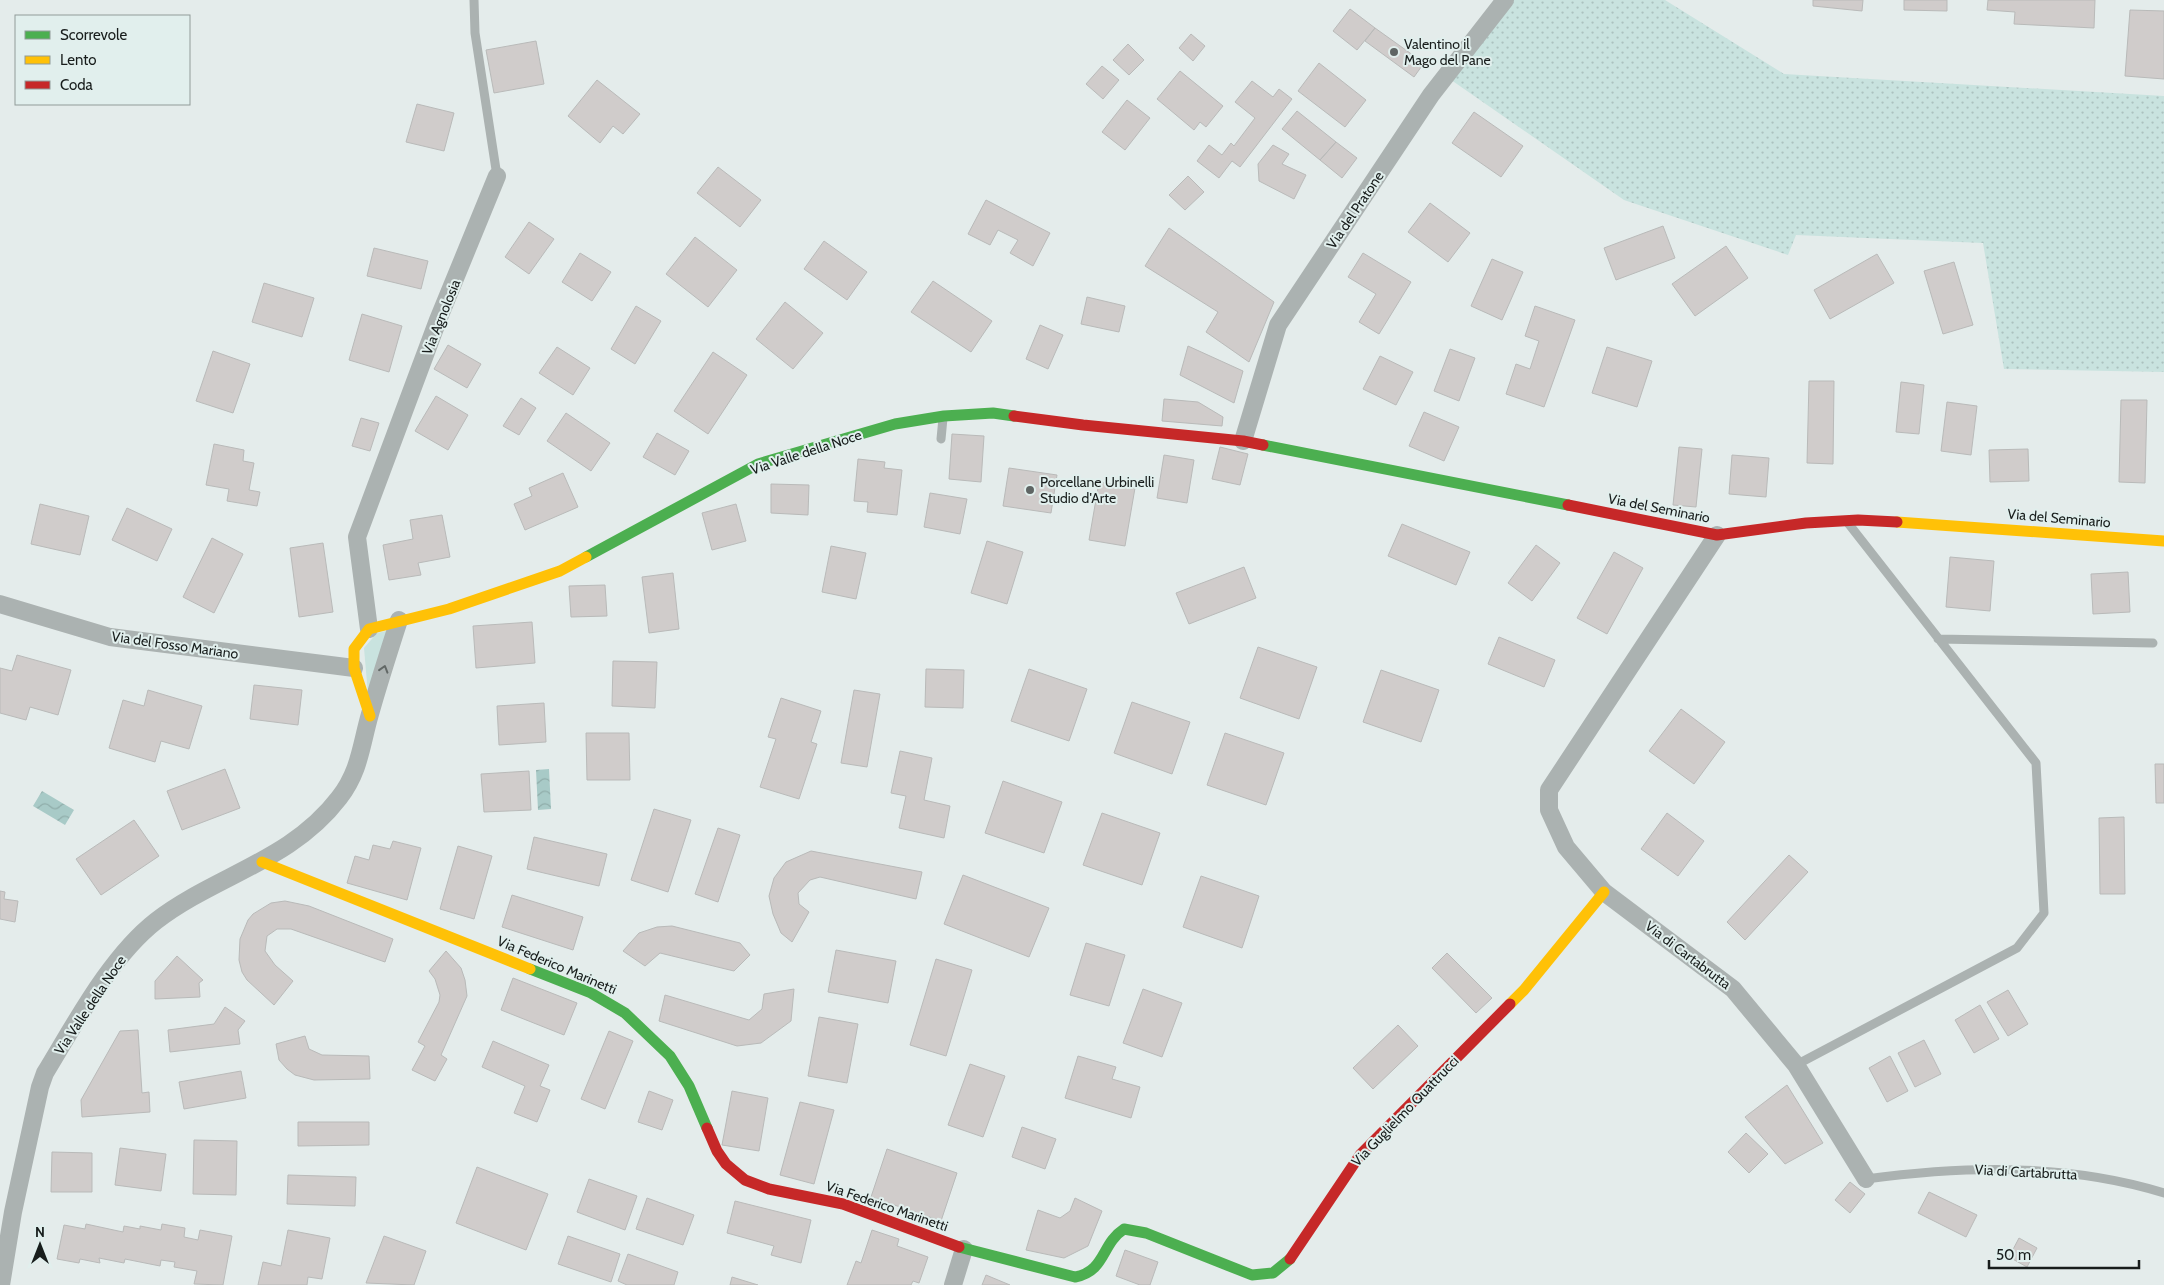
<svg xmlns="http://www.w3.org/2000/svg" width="2164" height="1285" viewBox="0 0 2164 1285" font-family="Cabin,sans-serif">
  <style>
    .grass { fill: url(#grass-dots) }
    .green { fill: #c9e3df }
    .water { fill: url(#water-waves) }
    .building { fill: #d0cccb; stroke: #b9bab9 }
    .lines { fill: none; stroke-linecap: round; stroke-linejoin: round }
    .lane { stroke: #abb2b1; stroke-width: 9 }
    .street { stroke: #abb2b1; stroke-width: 18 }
    .fast { stroke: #4caf50; stroke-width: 11 }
    .slow { stroke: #ffc107; stroke-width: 11 }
    .jam { stroke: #c62828; stroke-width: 11 }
    .oneway { stroke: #626866 }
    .poi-dot { fill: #5f6564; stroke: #e1efed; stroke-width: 2 }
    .labels { text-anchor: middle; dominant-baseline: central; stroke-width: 4; stroke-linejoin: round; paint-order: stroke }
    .poi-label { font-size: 14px; fill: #181d1c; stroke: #e1efed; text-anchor: start }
    .street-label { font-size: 14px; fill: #181d1c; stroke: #e1efed }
  </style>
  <defs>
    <pattern id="grass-dots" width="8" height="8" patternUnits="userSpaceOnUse" patternTransform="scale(1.25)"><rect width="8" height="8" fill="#c9e3df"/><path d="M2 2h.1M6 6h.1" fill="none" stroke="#acc2bf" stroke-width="1.8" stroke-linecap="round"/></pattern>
    <pattern id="water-waves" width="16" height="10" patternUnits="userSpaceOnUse" patternTransform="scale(1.25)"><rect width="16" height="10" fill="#a8cac7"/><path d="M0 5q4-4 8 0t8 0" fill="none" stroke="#90adaa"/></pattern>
  </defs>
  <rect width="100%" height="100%" fill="#e4eceb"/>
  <path class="grass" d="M 1504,0 L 1665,0 L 1784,74 L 2164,96 L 2164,372 L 2004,369 L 1983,243 L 1796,235 L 1788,255 L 1624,200 L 1444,75 Z"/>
  <path class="green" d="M 390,630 L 368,694 L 364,648 L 377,633 Z"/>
  <path class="water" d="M 549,769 L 551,809 L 538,810 L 536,770 Z
    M 42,791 L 74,810 L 65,825 L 33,806 Z"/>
  <path class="building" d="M 1813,0 L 1863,0 L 1862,11 L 1813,6 Z
    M 1904,0 L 1947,0 L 1947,11 L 1904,10 Z
    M 1988,0 L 2095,0 L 2094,28 L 2014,24 L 2015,12 L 1987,10 Z
    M 1350,9 L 1375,28 L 1357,50 L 1333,31 Z
    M 2130,10 L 2164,11 L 2164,79 L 2125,76 Z
    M 1375,28 L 1424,63 L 1414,77 L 1365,41 Z
    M 1191,34 L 1205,46 L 1193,61 L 1179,48 Z
    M 536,41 L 544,84 L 494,93 L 486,50 Z
    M 1128,44 L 1144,60 L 1129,75 L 1113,60 Z
    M 1319,63 L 1366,100 L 1345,127 L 1298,91 Z
    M 1102,66 L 1119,80 L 1103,99 L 1086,84 Z
    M 1180,71 L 1223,106 L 1206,127 L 1200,122 L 1194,130 L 1157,99 Z
    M 597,80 L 640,114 L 623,134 L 613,126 L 600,143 L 568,116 Z
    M 1252,81 L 1273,97 L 1279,89 L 1292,99 L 1240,167 L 1232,161 L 1219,178 L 1197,161 L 1209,145 L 1222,155 L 1231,143 L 1234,146 L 1255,118 L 1235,102 Z
    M 1127,100 L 1150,118 L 1125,150 L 1102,132 Z
    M 417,104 L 454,113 L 444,151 L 406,142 Z
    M 1297,111 L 1336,142 L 1320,160 L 1282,129 Z
    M 1474,112 L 1523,146 L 1501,177 L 1452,143 Z
    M 1336,142 L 1357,158 L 1342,178 L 1320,160 Z
    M 1273,145 L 1289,154 L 1282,164 L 1306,175 L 1294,199 L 1259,181 L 1258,164 Z
    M 718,167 L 761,200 L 740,227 L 697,193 Z
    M 1188,176 L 1204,192 L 1185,210 L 1169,195 Z
    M 986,200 L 1050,233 L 1033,266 L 1010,253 L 1018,240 L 998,230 L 990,245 L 968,234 Z
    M 1430,203 L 1470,233 L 1448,262 L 1408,232 Z
    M 529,222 L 554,239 L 529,274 L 505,257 Z
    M 1663,226 L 1675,258 L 1616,280 L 1604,248 Z
    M 1169,228 L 1274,302 L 1249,362 L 1206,332 L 1218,312 L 1145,266 Z
    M 695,237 L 737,270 L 708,307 L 666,274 Z
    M 824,241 L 867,272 L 847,300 L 804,269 Z
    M 1726,246 L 1748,278 L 1695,316 L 1672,284 Z
    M 374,248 L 428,261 L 421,289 L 367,276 Z
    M 580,253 L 611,272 L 592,301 L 562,282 Z
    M 1363,253 L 1411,282 L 1379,334 L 1359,322 L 1376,294 L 1348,277 Z
    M 1877,254 L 1894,283 L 1830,319 L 1814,290 Z
    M 1492,259 L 1523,272 L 1502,320 L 1471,306 Z
    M 1954,262 L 1973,325 L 1943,334 L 1924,271 Z
    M 933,281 L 992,321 L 971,352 L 911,312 Z
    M 264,283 L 314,298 L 302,337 L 252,322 Z
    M 1087,297 L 1125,306 L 1119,332 L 1081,324 Z
    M 785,302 L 823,333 L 793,369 L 756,339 Z
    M 636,306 L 661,321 L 635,364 L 611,349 Z
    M 1535,306 L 1575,320 L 1544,407 L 1506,394 L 1516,364 L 1530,369 L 1539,341 L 1525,336 Z
    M 362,314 L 402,326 L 389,372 L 349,360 Z
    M 1040,325 L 1063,335 L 1048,369 L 1026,359 Z
    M 448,345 L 481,364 L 467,388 L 434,369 Z
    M 1188,346 L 1243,371 L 1234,403 L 1180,375 Z
    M 557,347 L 590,368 L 573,395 L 539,373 Z
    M 1607,347 L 1652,361 L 1637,407 L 1592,393 Z
    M 1450,349 L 1475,358 L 1459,401 L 1434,391 Z
    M 213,351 L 250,364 L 233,413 L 196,401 Z
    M 713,352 L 747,375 L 708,434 L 674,411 Z
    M 1380,356 L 1413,372 L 1396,405 L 1363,389 Z
    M 1809,381 L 1834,381 L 1833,464 L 1807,463 Z
    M 1901,382 L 1924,385 L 1919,434 L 1896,432 Z
    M 436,396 L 468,415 L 448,450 L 415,431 Z
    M 521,398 L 536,408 L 519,435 L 503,426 Z
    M 1164,399 L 1198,402 L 1223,417 L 1222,426 L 1162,421 Z
    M 2121,400 L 2147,400 L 2145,483 L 2119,482 Z
    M 1947,402 L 1977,406 L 1971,455 L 1941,451 Z
    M 1424,412 L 1459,427 L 1444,461 L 1409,446 Z
    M 566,413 L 610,443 L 591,471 L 547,441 Z
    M 361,418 L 379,423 L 370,451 L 352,446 Z
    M 657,433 L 689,451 L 675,475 L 643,457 Z
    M 952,434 L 984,436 L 981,482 L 949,479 Z
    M 214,444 L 244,450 L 243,461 L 254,463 L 249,490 L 260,492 L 257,506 L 227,501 L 229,489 L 206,485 Z
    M 1220,447 L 1248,454 L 1240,485 L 1212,479 Z
    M 1679,447 L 1702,449 L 1696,507 L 1673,505 Z
    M 2028,449 L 2029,481 L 1990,482 L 1989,450 Z
    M 1164,455 L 1194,460 L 1187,503 L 1157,498 Z
    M 1732,455 L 1769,458 L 1766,497 L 1729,494 Z
    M 858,459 L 885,462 L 884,468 L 902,470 L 897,515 L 867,512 L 868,502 L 854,501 Z
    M 1009,468 L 1057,475 L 1051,513 L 1003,506 Z
    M 563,473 L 578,507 L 525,530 L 514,504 L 532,496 L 529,488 Z
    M 1099,482 L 1135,488 L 1125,546 L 1089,540 Z
    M 771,484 L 809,485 L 808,515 L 771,513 Z
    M 930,493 L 967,499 L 960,534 L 924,527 Z
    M 40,504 L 89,516 L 80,555 L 31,544 Z
    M 736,504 L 746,541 L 712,550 L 702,513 Z
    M 127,508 L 172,529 L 157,561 L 112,540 Z
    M 442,515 L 450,557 L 418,563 L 421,575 L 389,580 L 383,545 L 413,539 L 410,520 Z
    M 1402,524 L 1470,552 L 1456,585 L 1388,556 Z
    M 212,538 L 243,554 L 214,613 L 183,597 Z
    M 987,541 L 1023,552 L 1007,604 L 971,593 Z
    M 323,543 L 333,612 L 299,617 L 290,548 Z
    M 1536,545 L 1560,563 L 1532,601 L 1508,583 Z
    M 831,546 L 866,553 L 856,599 L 822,592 Z
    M 1614,552 L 1643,568 L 1607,634 L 1577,618 Z
    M 1950,557 L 1994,561 L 1990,611 L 1946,607 Z
    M 1244,567 L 1256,598 L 1189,624 L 1176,593 Z
    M 2128,572 L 2130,612 L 2093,614 L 2091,574 Z
    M 673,573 L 679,629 L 649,633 L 642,577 Z
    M 605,585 L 607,616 L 571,617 L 569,586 Z
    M 532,622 L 535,663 L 476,668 L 473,626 Z
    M 1499,637 L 1555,660 L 1544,687 L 1488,664 Z
    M 1258,647 L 1317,667 L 1299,719 L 1240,698 Z
    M 17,655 L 71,670 L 58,715 L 30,707 L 26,720 L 0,713 L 0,668 L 12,671 Z
    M 613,661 L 657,662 L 655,708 L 612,706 Z
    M 926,669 L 964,670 L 963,708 L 925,707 Z
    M 1029,669 L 1087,689 L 1069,741 L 1011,721 Z
    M 1381,670 L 1439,690 L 1421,742 L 1363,722 Z
    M 254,685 L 302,690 L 298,725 L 250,719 Z
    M 148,690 L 202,706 L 189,749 L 161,741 L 155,762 L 109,748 L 123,700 L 144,706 Z
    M 854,690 L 880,694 L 867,767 L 841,763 Z
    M 781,698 L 821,711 L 811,742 L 817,744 L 799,799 L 760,787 L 776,739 L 768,737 Z
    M 1132,702 L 1190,722 L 1172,774 L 1114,753 Z
    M 544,703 L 546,742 L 499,745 L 497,706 Z
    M 1681,709 L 1725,742 L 1694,784 L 1649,751 Z
    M 586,733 L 629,733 L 630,780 L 587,780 Z
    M 1225,733 L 1284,753 L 1266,805 L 1207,785 Z
    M 900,751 L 932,758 L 924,800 L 950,806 L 944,838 L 899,828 L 906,796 L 891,793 Z
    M 2155,764 L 2164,764 L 2164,803 L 2156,803 Z
    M 225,769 L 240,808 L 182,830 L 167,791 Z
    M 529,771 L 531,810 L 484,812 L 481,774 Z
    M 1003,781 L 1062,802 L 1044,853 L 985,833 Z
    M 654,809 L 691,820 L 668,892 L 631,880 Z
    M 1102,813 L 1160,833 L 1142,885 L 1083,865 Z
    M 1667,813 L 1704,841 L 1678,876 L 1641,849 Z
    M 2124,817 L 2125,894 L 2100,894 L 2099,818 Z
    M 134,820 L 159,856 L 101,895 L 76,859 Z
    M 718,828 L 740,835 L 718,902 L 695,894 Z
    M 534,837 L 607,854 L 599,886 L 527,869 Z
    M 393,841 L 421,848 L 407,900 L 347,883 L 355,856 L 369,860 L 373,845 L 390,849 Z
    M 458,846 L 492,856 L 474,919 L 440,909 Z
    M 811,851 L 922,872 L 916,899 L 820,877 L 810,880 L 798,893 L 799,904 L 809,912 L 792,942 L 781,933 L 773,914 L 769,896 L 774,878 L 786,862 Z
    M 1789,855 L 1808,872 L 1745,940 L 1727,922 Z
    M 963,875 L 1049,908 L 1029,957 L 944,924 Z
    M 1201,876 L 1259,896 L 1242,948 L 1183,927 Z
    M 0,891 L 5,892 L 4,899 L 18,901 L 15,922 L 0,919 Z
    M 512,895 L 583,917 L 573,950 L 502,927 Z
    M 285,901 L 309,906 L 393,939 L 385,962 L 291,929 L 277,929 L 267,936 L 265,951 L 275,965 L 293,981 L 274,1005 L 247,980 L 242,972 L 239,960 L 240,939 L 248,920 L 253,914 L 271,903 Z
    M 672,926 L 740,943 L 750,955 L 734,971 L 660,953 L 645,966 L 623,951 L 639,933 L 657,927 Z
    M 1086,943 L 1125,955 L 1109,1006 L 1070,995 Z
    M 836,950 L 896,961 L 888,1003 L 828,992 Z
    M 446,951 L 461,968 L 465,980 L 467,996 L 441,1055 L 447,1059 L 435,1081 L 412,1070 L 425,1046 L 418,1042 L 439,1002 L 440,995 L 435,979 L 429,971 Z
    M 1447,953 L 1492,998 L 1476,1013 L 1432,968 Z
    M 177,956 L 203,980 L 199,983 L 200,997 L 155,999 L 155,981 Z
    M 936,959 L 972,970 L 946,1056 L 910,1045 Z
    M 513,978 L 577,1003 L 564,1035 L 501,1010 Z
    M 794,989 L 791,1021 L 761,1043 L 737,1046 L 659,1021 L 665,995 L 749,1020 L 762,1009 L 764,994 Z
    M 1143,989 L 1182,1003 L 1162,1057 L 1123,1043 Z
    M 2008,990 L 2028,1024 L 2008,1036 L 1987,1002 Z
    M 1980,1005 L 1999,1039 L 1974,1053 L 1955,1020 Z
    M 225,1007 L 245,1021 L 238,1030 L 240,1044 L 170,1052 L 168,1030 L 214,1024 Z
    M 819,1017 L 858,1024 L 847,1083 L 808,1076 Z
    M 1398,1025 L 1418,1046 L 1373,1089 L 1353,1068 Z
    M 138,1030 L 142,1093 L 149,1092 L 150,1112 L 82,1117 L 81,1100 L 120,1031 Z
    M 609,1031 L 633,1041 L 605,1109 L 581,1099 Z
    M 305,1036 L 309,1049 L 322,1055 L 369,1056 L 370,1079 L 314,1080 L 295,1075 L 287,1069 L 279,1060 L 276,1044 Z
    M 1924,1040 L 1941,1074 L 1915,1087 L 1898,1053 Z
    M 493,1041 L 549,1065 L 540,1086 L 550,1090 L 537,1122 L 514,1113 L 525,1086 L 482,1067 Z
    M 1078,1056 L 1116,1067 L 1112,1079 L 1140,1087 L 1131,1118 L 1065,1098 Z
    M 1890,1056 L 1908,1091 L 1887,1102 L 1869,1068 Z
    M 970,1064 L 1005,1076 L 983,1137 L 948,1125 Z
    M 241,1071 L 246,1098 L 184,1109 L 179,1082 Z
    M 1787,1085 L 1823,1143 L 1785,1164 L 1745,1117 Z
    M 649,1091 L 673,1100 L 662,1130 L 638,1122 Z
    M 732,1091 L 768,1098 L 759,1151 L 722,1145 Z
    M 800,1102 L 834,1110 L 814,1184 L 780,1175 Z
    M 298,1122 L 369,1122 L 369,1145 L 298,1146 Z
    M 1022,1127 L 1056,1139 L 1045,1169 L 1012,1157 Z
    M 1746,1133 L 1768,1154 L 1749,1173 L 1728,1152 Z
    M 194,1140 L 237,1141 L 236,1195 L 193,1194 Z
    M 120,1148 L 166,1154 L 161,1191 L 115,1185 Z
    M 887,1149 L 957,1173 L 941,1221 L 871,1197 Z
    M 52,1152 L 92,1153 L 92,1192 L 51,1192 Z
    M 477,1167 L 548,1194 L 526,1250 L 456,1223 Z
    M 288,1175 L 356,1177 L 355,1206 L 287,1204 Z
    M 589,1179 L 637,1196 L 625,1230 L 577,1212 Z
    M 1850,1182 L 1865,1194 L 1850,1213 L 1835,1200 Z
    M 1929,1192 L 1977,1215 L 1966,1237 L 1918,1213 Z
    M 647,1198 L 694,1215 L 683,1245 L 636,1229 Z
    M 1075,1198 L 1102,1211 L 1088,1246 L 1064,1258 L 1026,1250 L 1038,1210 L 1060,1218 L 1070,1211 Z
    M 735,1201 L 811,1220 L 801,1263 L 771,1255 L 774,1246 L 727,1233 Z
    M 86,1224 L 123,1232 L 124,1226 L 140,1229 L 140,1226 L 161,1230 L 162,1224 L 185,1228 L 184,1237 L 198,1240 L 200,1230 L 232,1236 L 223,1285 L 194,1284 L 197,1271 L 174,1267 L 175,1262 L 161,1260 L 160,1266 L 125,1259 L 124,1263 L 99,1258 L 100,1263 L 80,1259 L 79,1263 L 57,1259 L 64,1225 L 85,1229 Z
    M 288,1230 L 330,1238 L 322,1279 L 308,1277 L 307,1285 L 258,1285 L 263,1262 L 281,1266 Z
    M 872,1230 L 899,1239 L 897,1246 L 928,1257 L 919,1283 L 913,1281 L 911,1285 L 847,1285 L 856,1261 L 861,1263 Z
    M 384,1236 L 426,1251 L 414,1285 L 366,1283 Z
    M 568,1236 L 620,1254 L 611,1282 L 558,1264 Z
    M 2019,1238 L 2037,1248 L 2027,1267 L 2009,1257 Z
    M 1125,1250 L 1158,1262 L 1150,1285 L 1140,1285 L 1116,1276 Z
    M 628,1254 L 678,1272 L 674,1285 L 627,1285 L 618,1281 Z
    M 986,1275 L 1010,1285 L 982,1285 Z
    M 732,1277 L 758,1285 L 730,1285 Z"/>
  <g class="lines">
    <path class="lane" d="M 474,0 L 475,33 L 497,176
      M 941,439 L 943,418
      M 1938,639 L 2153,643
      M 1796,1065 L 2017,948 L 2044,913 L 2036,763 L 1848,523
      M 1866,1179 C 1965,1166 2067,1163 2164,1193"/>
    <path class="street" d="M 1243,441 L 1278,325 L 1431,95 L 1505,0
      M 1717,535 L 1549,790 L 1549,810 L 1566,847 L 1604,892 L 1733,989 L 1796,1065 L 1866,1179
      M 0,604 L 110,637 L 354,668
      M 369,629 L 357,537 L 438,320 L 497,176
      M 1,1285 L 13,1212 L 40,1087 L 45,1073 C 75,1024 110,957 156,921 C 216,875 291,861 339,798 C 360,771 361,745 370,714 C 379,682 389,651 399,620
      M 953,1285 L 964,1249"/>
    <path class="fast" d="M 1263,445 L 1568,505
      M 586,557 L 758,464 L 895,424 L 944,416 L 993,413 L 1014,416
      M 530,969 L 591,993 L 625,1013 L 670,1056 L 689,1086 L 707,1128
      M 959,1247 L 1075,1277 C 1106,1271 1101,1244 1124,1229 L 1146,1233 L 1252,1275 L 1273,1273 L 1290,1259"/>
    <path class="slow" d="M 1897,522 L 2164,541
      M 370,716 L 354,668 L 354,649 L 369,629 L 449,609 L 560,571 L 586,557
      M 262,862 L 530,969
      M 1510,1004 L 1524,990 L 1604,892"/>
    <path class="jam" d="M 1014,416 L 1083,425 L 1243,441 L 1263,445
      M 1568,505 L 1717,535 L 1806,523 L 1858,520 L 1897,522
      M 707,1128 L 717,1151 L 726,1164 L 745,1180 L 769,1189 L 843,1204 L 959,1247
      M 1290,1259 L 1360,1155 L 1510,1004"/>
  </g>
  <defs><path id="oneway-chevron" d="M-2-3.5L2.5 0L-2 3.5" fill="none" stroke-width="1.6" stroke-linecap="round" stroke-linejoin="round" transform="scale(1.25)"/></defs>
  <use class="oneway" href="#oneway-chevron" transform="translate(384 669) rotate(-73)"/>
  <g class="poi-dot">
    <circle cx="1394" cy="52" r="5"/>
    <circle cx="1030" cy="490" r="5"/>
  </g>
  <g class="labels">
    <g class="poi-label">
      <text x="1404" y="44">Valentino il<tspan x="1404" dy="16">Mago del Pane</tspan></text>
      <text x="1040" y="482">Porcellane Urbinelli<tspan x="1040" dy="16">Studio d'Arte</tspan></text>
    </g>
    <g class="street-label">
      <text transform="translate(1355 210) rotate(-56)">Via del Pratone</text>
      <text transform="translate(441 317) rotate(-68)">Via Agnolosia</text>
      <text transform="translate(806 452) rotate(-18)">Via Valle della Noce</text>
      <text transform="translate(1659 508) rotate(11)">Via del Seminario</text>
      <text transform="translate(2059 518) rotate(5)">Via del Seminario</text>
      <text transform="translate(175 645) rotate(8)">Via del Fosso Mariano</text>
      <text transform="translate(1688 955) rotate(37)">Via di Cartabrutta</text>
      <text transform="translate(557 965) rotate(23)">Via Federico Marinetti</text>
      <text transform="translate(90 1005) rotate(-56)">Via Valle della Noce</text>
      <text transform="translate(1405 1111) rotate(-46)">Via Guglielmo Quattrucci</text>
      <text transform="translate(2026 1172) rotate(3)">Via di Cartabrutta</text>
      <text transform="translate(887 1206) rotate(19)">Via Federico Marinetti</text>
    </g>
  </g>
  <rect x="15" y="15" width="175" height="90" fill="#e1efed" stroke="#919b99"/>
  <rect x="25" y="31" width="25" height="8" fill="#4caf50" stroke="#919b99"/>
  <text x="60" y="40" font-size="15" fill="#181d1c">Scorrevole</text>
  <rect x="25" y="56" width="25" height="8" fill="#ffc107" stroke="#919b99"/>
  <text x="60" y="65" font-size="15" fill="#181d1c">Lento</text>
  <rect x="25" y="81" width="25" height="8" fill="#c62828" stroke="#919b99"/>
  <text x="60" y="90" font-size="15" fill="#181d1c">Coda</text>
  <g transform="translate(40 1245)" stroke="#e1efed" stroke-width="4" paint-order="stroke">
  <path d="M0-4L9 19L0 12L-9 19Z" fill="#181d1c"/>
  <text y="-8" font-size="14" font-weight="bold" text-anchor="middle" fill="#181d1c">N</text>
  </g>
  <path d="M1989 1260v8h150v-8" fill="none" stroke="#181d1c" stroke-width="2.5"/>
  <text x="1996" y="1260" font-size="15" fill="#181d1c" stroke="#e1efed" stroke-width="4" paint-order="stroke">50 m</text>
</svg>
